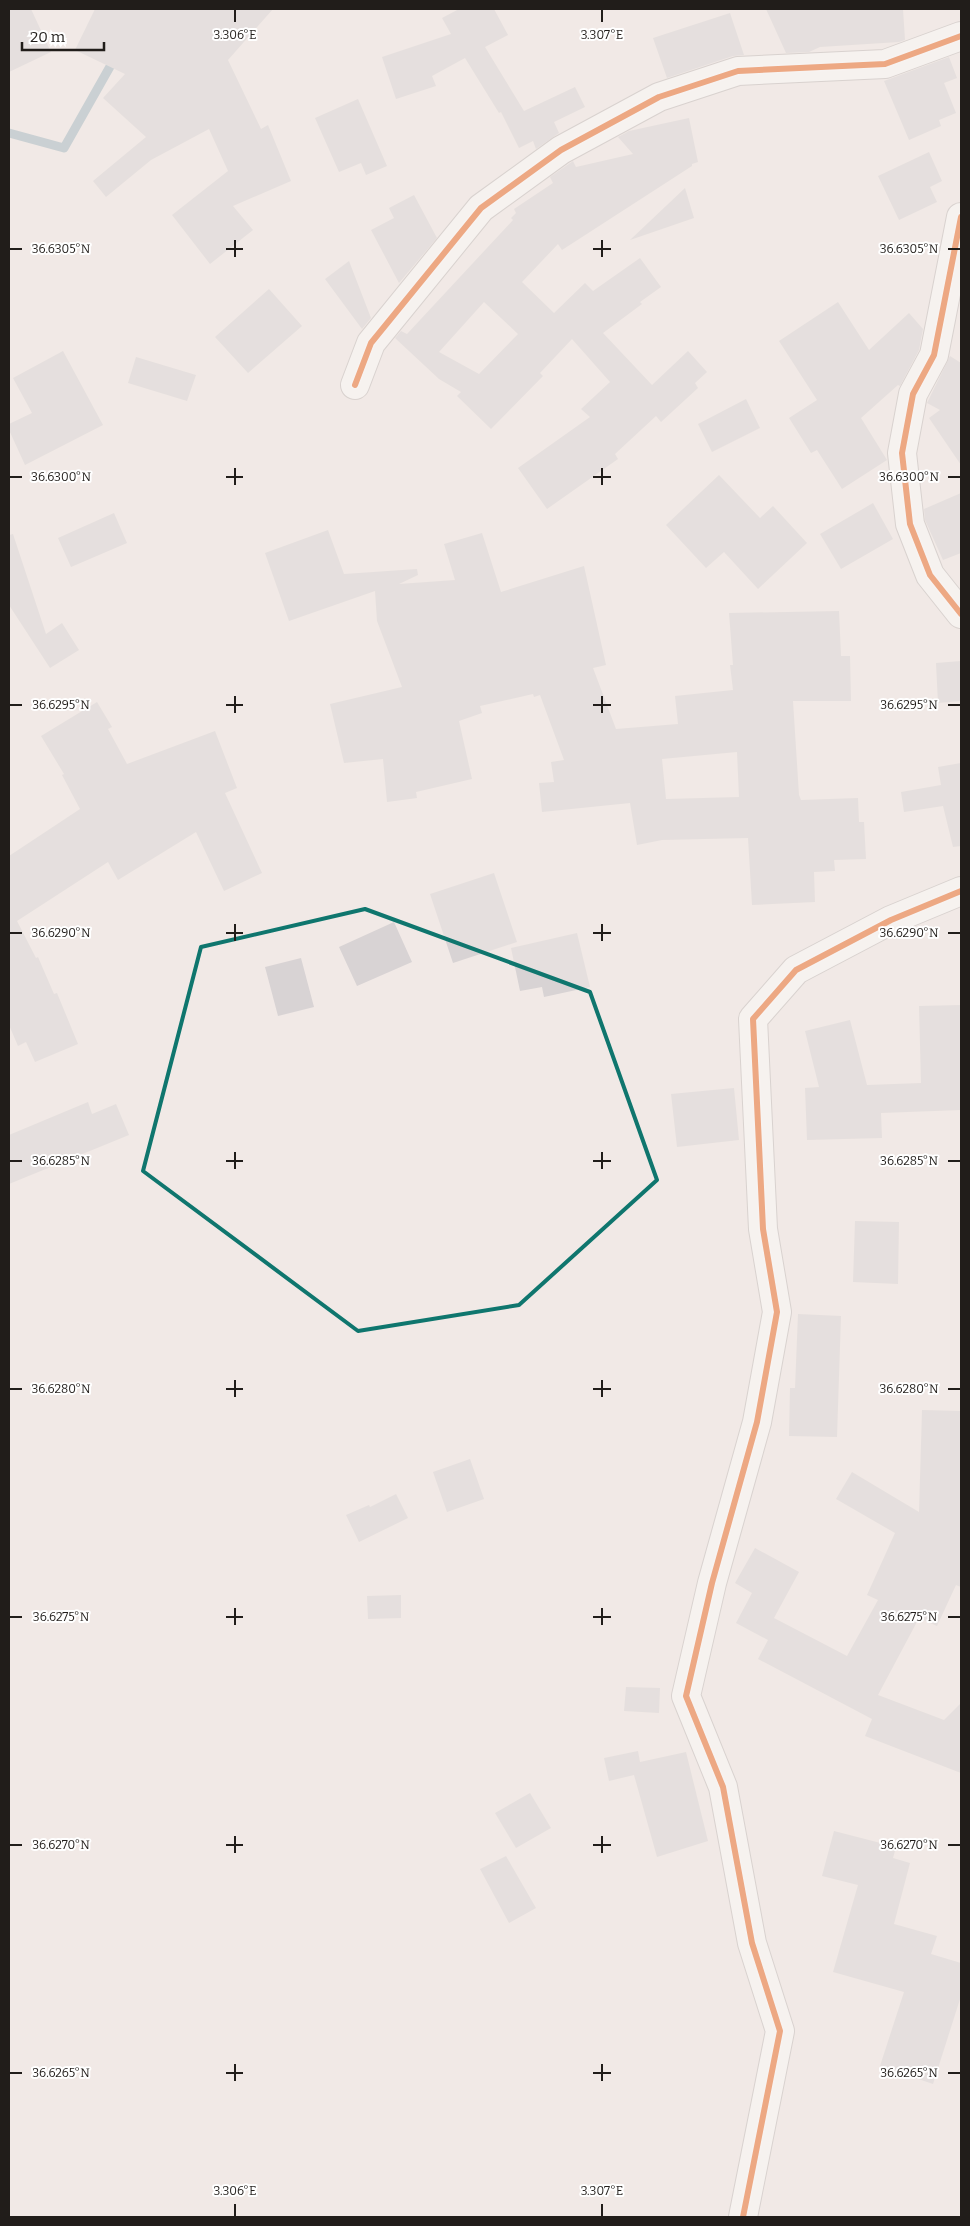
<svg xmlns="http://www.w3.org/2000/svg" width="970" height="2226" viewBox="0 0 970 2226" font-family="Bitter,serif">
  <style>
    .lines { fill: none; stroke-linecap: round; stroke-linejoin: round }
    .stream { stroke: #9cb2bc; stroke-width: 9 }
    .building { fill: #d8d3d4; fill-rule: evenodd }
    .street-casing { stroke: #bcb6b4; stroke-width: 30 }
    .street { stroke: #fdfcfb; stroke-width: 28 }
    .cycleway-casing { stroke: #fff; stroke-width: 9 }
    .cycleway { stroke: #e8590c; stroke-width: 6 }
    .marked { fill: none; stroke: #0f766e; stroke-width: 4; stroke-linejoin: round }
    .ticks { fill: none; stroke: #211d1a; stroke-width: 2 }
    .ticks-label { font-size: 12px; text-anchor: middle; fill: #211d1a; stroke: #fff; stroke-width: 4; stroke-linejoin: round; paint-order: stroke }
  </style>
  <rect width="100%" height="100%" fill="#f1e9e6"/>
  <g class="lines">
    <path class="stream" d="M 9,133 L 64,148 L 116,56"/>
  </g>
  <path class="building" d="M 9,9 L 31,9 L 51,52 L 9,72 Z
    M 95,9 L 273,9 L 228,60 L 261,129 L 268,125 L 291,181 L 233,206 L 253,230 L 210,264 L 172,215 L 228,171 L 209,129 L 151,160 L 106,197 L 93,181 L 146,137 L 103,98 L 125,74 L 75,50 Z
    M 459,9 L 494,9 L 508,35 L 485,47 L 524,111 L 575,87 L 585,107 L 554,122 L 559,133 L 536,149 L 533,141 L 519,148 L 501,112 L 499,113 L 465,58 L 432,76 L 436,86 L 396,99 L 382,57 L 451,34 L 442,18 Z
    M 766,9 L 903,9 L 905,40 L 899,42 L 820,47 L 809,52 L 786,53 Z
    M 730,13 L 744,55 L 733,56 L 667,78 L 653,38 Z
    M 949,57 L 957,78 L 944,83 L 956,113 L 939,120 L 941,126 L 909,140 L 884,81 Z
    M 358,99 L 387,166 L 366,175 L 361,163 L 339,172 L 315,118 Z
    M 689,118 L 698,162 L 692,164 L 692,166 L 562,250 L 558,244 L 522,282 L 554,313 L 585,283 L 593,291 L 640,258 L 661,287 L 640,302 L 642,304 L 603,333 L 652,385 L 688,351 L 707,372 L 695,383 L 698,388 L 661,422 L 656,416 L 615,454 L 618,459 L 547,509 L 518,468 L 590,417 L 581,409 L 610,382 L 572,339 L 540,373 L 543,376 L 491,429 L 457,396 L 461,392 L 439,379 L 395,338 L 401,331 L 407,334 L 513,220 L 511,218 L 516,213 L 514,209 L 553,183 L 550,177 L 573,161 L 576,167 L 633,154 L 618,137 L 629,131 ZM 484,302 L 518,334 L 479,374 L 439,352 Z
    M 929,152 L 942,181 L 930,187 L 937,202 L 899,220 L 878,176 Z
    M 685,188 L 694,218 L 630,240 Z
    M 414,195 L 437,238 L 399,283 L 371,230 L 394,218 L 389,208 Z
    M 349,261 L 371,318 L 362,329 L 325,279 Z
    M 269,289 L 302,326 L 248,373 L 215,337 Z
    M 838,302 L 869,350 L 909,313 L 923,329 L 919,350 L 900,386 L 898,385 L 861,418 L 887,460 L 842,489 L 817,450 L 811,453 L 789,418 L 817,400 L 779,341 Z
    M 63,351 L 103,425 L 25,465 L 9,430 L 9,424 L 32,413 L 13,378 Z
    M 950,356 L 961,363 L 961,465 L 929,418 L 940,410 L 927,403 Z
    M 136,357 L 196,375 L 187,401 L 128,383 Z
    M 746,399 L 760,428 L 712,452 L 698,424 Z
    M 719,475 L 760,518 L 773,506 L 807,543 L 758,589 L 724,552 L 706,568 L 666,525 Z
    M 961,493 L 961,553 L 943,560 L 925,520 L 924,509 Z
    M 873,503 L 893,539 L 841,569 L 820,534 Z
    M 114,513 L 127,543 L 71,567 L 58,538 Z
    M 328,530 L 344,574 L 417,569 L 418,575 L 399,584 L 455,580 L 444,544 L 482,533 L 501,592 L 584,566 L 606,665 L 593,668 L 616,729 L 678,724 L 675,696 L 733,690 L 730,665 L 733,665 L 729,613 L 839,611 L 841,656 L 850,656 L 851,701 L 793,701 L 799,795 L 801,800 L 858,798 L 859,822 L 864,822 L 866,859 L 834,860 L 835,871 L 814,872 L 815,902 L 752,905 L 748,838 L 662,840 L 637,845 L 630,803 L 542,812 L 539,783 L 554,782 L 551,762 L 564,760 L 540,695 L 534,697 L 533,694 L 480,706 L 482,713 L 459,721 L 472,779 L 416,792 L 417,798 L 387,802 L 383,759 L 344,763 L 330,704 L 402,687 L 377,621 L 375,591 L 289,621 L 265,553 ZM 737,752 L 739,797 L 666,799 L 662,759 Z
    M 13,534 L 46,634 L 62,623 L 79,650 L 50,668 L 9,605 L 9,535 Z
    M 961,661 L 961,701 L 938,703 L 936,663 Z
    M 97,702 L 112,727 L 108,729 L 127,764 L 215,731 L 237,788 L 225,793 L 262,873 L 224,891 L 196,832 L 118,880 L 108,862 L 17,921 L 36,958 L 38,957 L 54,994 L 57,993 L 78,1044 L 35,1062 L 26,1042 L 18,1046 L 9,1025 L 9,856 L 80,809 L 62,775 L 64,774 L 41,736 Z
    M 961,763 L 961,846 L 953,847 L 943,806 L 904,812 L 901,792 L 941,785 L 938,767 Z
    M 494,873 L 517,942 L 453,963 L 430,894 Z
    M 394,922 L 412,962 L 357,986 L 339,947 Z
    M 577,933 L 590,987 L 544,997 L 542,987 L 520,991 L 511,948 Z
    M 301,958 L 314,1007 L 278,1016 L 265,967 Z
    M 961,1005 L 961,1110 L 881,1113 L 882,1138 L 807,1140 L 805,1088 L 819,1087 L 805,1031 L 850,1020 L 867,1085 L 921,1083 L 919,1006 Z
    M 734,1088 L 739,1140 L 677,1147 L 671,1094 Z
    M 88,1102 L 92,1114 L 116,1104 L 129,1135 L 9,1184 L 9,1135 Z
    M 855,1221 L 899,1222 L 898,1284 L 853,1282 Z
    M 798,1314 L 841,1316 L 837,1437 L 789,1436 L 790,1388 L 795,1388 Z
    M 922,1410 L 961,1411 L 961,1587 L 956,1585 L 937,1626 L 919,1618 L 878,1695 L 944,1720 L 961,1703 L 961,1773 L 865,1736 L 872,1719 L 758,1659 L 768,1640 L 736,1623 L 752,1593 L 735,1583 L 755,1548 L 799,1572 L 774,1618 L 847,1656 L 878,1600 L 867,1595 L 895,1533 L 836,1499 L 852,1472 L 919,1512 Z
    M 470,1459 L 484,1499 L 447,1512 L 433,1472 Z
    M 396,1494 L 408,1518 L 359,1542 L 346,1515 L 369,1505 L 370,1507 Z
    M 401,1595 L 401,1618 L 368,1619 L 367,1596 Z
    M 626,1687 L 660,1688 L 659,1713 L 624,1711 Z
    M 638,1751 L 640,1762 L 686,1752 L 708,1841 L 657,1857 L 634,1775 L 609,1781 L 604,1758 Z
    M 530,1793 L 551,1828 L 516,1848 L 495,1813 Z
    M 834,1831 L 896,1847 L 893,1858 L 910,1863 L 894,1924 L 937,1936 L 931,1954 L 961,1963 L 961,1996 L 933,2084 L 880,2066 L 904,1992 L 833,1972 L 858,1885 L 822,1876 Z
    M 506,1856 L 536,1908 L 509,1923 L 480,1869 Z"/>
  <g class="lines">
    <defs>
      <path id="street" d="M 961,217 L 934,355 L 913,394 L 902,453 L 910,524 L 930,575 L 961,614
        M 355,385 L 371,343 L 481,208 L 561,150 L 659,97 L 738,71 L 885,64 L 961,36
        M 743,2217 L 780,2031 L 752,1943 L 723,1787 L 686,1696 L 712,1583 L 757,1422 L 777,1312 L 763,1229 L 753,1019 L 796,970 L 891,920 L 961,891"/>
    </defs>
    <use href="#street" class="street-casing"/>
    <use href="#street" class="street"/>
    <defs>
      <path id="cycleway" d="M 961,217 L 934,355 L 913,394 L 902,453 L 910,524 L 930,575 L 961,614
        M 355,385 L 371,343 L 481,208 L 561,150 L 659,97 L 738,71 L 885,64 L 961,36
        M 743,2217 L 780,2031 L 752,1943 L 723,1787 L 686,1696 L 712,1583 L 757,1422 L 777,1312 L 763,1229 L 753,1019 L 796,970 L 891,920 L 961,891"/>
    </defs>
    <use href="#cycleway" class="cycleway-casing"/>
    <use href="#cycleway" class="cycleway"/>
  </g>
  <path d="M0 0H970V2226H0ZM 365,909 L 590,992 L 657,1180 L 519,1305 L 358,1331 L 143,1171 L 201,947 Z" fill="#f1e9e6" fill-opacity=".55" fill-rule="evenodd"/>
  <path class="marked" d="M 365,909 L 590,992 L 657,1180 L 519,1305 L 358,1331 L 143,1171 L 201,947 Z"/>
  <path class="ticks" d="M 235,10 L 235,22M 602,10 L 602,22M 235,240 L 235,257M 602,240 L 602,257M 10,249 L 22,249M 226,249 L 243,249M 593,249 L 611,249M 948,249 L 960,249M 235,468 L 235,485M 602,468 L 602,485M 10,477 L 22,477M 226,477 L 243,477M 593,477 L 611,477M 948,477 L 960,477M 235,696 L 235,713M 602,696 L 602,713M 10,705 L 22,705M 226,705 L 243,705M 593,705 L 611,705M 948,705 L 960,705M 235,924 L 235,941M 602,924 L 602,941M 10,933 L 22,933M 226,933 L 243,933M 593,933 L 611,933M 948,933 L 960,933M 235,1152 L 235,1169M 602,1152 L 602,1169M 10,1161 L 22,1161M 226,1161 L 243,1161M 593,1161 L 611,1161M 948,1161 L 960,1161M 235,1380 L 235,1397M 602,1380 L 602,1397M 10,1389 L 22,1389M 226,1389 L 243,1389M 593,1389 L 611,1389M 948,1389 L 960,1389M 235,1608 L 235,1625M 602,1608 L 602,1625M 10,1617 L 22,1617M 226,1617 L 243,1617M 593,1617 L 611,1617M 948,1617 L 960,1617M 235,1836 L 235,1853M 602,1836 L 602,1853M 10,1845 L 22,1845M 226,1845 L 243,1845M 593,1845 L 611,1845M 948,1845 L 960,1845M 235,2064 L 235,2081M 602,2064 L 602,2081M 10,2073 L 22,2073M 226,2073 L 243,2073M 593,2073 L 611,2073M 948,2073 L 960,2073M 235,2204 L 235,2216M 602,2204 L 602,2216"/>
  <g class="ticks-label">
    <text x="235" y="39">3.306°E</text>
    <text x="602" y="39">3.307°E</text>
    <text x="61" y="253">36.6305°N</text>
    <text x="909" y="253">36.6305°N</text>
    <text x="61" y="481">36.6300°N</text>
    <text x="909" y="481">36.6300°N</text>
    <text x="61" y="709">36.6295°N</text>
    <text x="909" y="709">36.6295°N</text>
    <text x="61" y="937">36.6290°N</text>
    <text x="909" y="937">36.6290°N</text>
    <text x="61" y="1165">36.6285°N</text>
    <text x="909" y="1165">36.6285°N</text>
    <text x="61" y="1393">36.6280°N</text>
    <text x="909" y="1393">36.6280°N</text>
    <text x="61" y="1621">36.6275°N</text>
    <text x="909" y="1621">36.6275°N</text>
    <text x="61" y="1849">36.6270°N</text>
    <text x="909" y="1849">36.6270°N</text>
    <text x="61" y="2077">36.6265°N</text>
    <text x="909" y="2077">36.6265°N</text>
    <text x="235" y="2195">3.306°E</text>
    <text x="602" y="2195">3.307°E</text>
  </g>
  <rect width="970" height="2226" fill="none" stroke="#211d1a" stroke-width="20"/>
  <path d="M22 42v8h82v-8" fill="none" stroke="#211d1a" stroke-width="2.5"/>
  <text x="30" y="42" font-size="15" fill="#211d1a" stroke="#ffffff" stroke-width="4" paint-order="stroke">20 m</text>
</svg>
